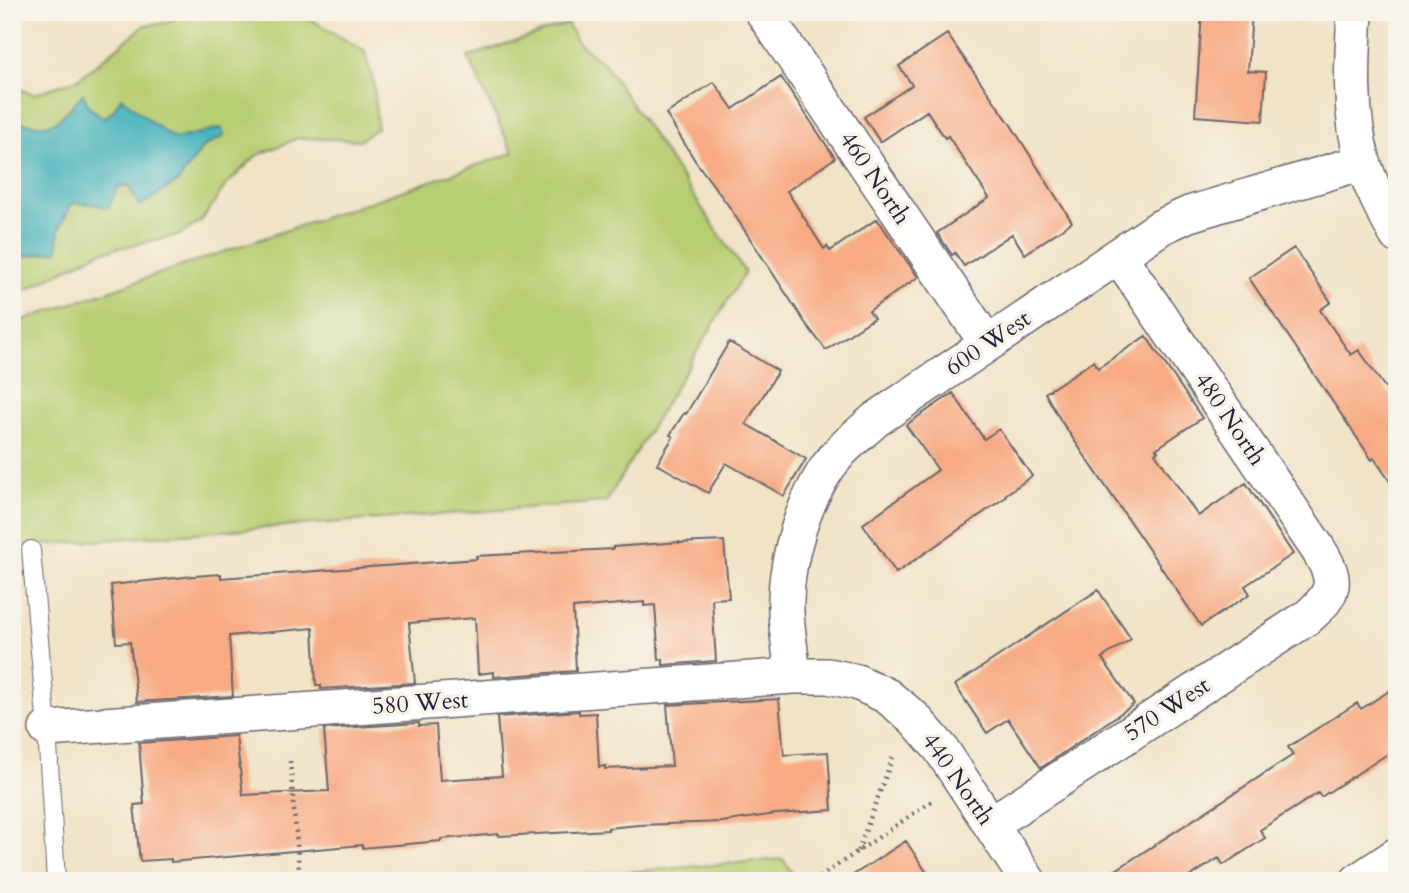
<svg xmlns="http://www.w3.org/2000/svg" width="1409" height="893" viewBox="0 0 1409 893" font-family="Cardo,serif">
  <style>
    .green { fill: #b8ce72; stroke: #6d7856; stroke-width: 2 }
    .water { fill: #44b3bc; stroke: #336a7c; stroke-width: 2 }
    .building { fill: #f7aa83 }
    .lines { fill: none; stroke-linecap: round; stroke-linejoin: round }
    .lane-casing { stroke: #6a666c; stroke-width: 20 }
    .street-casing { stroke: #6a666c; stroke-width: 38 }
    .path { stroke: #6a666c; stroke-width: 4.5; stroke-dasharray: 2 5; stroke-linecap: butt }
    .lane { stroke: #fff; stroke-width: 18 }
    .street { stroke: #fff; stroke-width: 35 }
    .labels { text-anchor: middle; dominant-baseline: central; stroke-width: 7; stroke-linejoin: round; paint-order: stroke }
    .street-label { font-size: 24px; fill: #22223b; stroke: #f7f3e8 }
  </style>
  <rect width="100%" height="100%" fill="#f7f3e8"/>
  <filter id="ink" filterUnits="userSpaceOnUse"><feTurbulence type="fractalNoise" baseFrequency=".0143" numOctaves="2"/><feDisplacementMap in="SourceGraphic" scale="14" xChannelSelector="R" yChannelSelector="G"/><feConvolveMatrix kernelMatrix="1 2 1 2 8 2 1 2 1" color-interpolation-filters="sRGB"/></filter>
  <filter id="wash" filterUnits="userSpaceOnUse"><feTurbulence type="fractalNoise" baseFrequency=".00686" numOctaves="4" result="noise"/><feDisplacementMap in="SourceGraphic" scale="28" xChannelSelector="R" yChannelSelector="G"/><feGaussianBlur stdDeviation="1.57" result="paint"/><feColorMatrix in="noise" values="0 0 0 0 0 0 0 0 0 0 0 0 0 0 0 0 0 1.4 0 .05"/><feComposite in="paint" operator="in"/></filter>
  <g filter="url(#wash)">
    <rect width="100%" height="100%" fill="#f1e3c6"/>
    <path class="green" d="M 186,12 L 298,12 L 364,51 L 374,83 L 377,128 L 360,140 L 298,138 L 256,156 L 226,185 L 202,220 L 180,235 L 100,252 L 12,297 L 12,258 L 48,253 L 72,203 L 94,204 L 109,207 L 117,188 L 128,185 L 139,206 L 178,182 L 203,147 L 224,136 L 221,128 L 175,139 L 151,122 L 114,110 L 104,118 L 89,107 L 74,104 C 70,109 64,119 59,122 C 47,130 25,124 12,120 L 12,89 L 19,89 L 34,94 L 78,79 L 145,25 L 166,23 Z
      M 567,24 L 580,45 L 604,63 L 745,272 L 606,502 L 12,547 L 12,324 L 513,153 L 468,57 Z
      M 783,859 L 797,881 L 522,881 Z"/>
    <path class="water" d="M 83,94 L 89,107 L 104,118 L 114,110 L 121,97 L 151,122 L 175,139 L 221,128 L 224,136 L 203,147 L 178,182 L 139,206 L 128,185 L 117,188 L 109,208 L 94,204 L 72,203 L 59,228 L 58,251 L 12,258 L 12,120 C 58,132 54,123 83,94 Z"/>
    <g id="blocks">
      <path class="building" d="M 1202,12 L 1252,12 L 1248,71 L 1266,72 L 1263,121 L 1195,116 Z
        M 947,34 L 1011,125 L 1072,222 L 1025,254 L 1012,234 L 964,266 L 955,253 L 952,255 L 937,233 L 989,198 L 948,136 L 945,138 L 927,111 L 880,142 L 864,117 L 912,85 L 899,66 Z
        M 781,77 L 835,158 L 787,191 L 824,249 L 827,246 L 830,251 L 877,219 L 918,277 L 869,311 L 874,318 L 826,350 L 806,324 L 728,205 L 696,162 L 666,114 L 714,82 L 733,109 Z
        M 1294,248 L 1331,302 L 1320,310 L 1351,355 L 1359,350 L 1397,405 L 1397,492 L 1374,458 L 1372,460 L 1249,278 Z
        M 1146,336 L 1202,418 L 1156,449 L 1158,451 L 1155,453 L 1198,516 L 1246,483 L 1293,554 L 1245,586 L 1250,594 L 1201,626 L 1061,421 L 1045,393 L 1094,361 L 1098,368 Z
        M 729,342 L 778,371 L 746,424 L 806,459 L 784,496 L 726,463 L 708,493 L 657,464 L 673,437 L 670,435 L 684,413 L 686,414 Z
        M 953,393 L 984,439 L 999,429 L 1032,476 L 1005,495 L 1006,497 L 896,573 L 863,524 L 938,470 L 906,425 Z
        M 724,541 L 729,598 L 712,599 L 716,661 L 663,665 L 663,659 L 659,660 L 655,605 L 644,606 L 644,602 L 573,608 L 576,671 L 494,677 L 494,672 L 478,674 L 475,618 L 409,623 L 415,683 L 321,689 L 321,685 L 316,685 L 313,628 L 229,636 L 233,696 L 137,702 L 130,642 L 116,643 L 111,585 L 194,576 L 221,574 L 221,578 L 477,559 L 476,556 L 613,549 L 613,547 L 680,542 L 678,543 Z
        M 1098,590 L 1131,639 L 1102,658 L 1134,704 L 1041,768 L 1008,719 L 987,733 L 955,685 Z
        M 1397,686 L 1397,748 L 1321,797 L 1318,793 L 1260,830 L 1265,838 L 1223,865 L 1219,858 L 1183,881 L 1099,881 L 1293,755 L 1288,747 L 1357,703 L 1361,709 Z
        M 779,699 L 784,755 L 828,752 L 832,810 L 776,814 L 722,822 L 639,825 L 608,828 L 608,830 L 499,836 L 499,834 L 441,839 L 441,841 L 362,848 L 362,845 L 171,862 L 171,859 L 140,861 L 134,805 L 144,804 L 139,743 L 236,736 L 243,795 L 329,791 L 324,729 L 419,723 L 419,726 L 436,725 L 440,780 L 502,776 L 497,717 L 579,711 L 579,714 L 596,713 L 599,767 L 605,766 L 605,769 L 672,766 L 667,705 Z
        M 906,841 L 932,881 L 844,881 Z"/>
    </g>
  </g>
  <g filter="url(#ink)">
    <use href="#blocks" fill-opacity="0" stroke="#6a666c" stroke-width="2"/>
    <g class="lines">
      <defs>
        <path id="lane" d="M 31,550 L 47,729 L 56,881"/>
        <path id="street" d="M 763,12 L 987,343
          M 1355,12 C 1352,62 1349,114 1363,162 C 1371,188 1384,212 1397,235
          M 793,676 C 791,655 787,633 786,612 C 784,561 805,491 839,453 C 850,441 863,431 875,420 L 1161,227 L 1189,214 L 1363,162
          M 47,729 L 793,676 L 828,676 L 857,682 L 887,696 L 914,718 L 941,749 L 1028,881
          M 991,824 L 1308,617 C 1336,592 1338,581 1318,549 L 1119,256
          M 1358,881 L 1397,855"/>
      </defs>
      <use href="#lane" class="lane-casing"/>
      <use href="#street" class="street-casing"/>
      <path class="path" d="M 290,761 L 300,881
        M 858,851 L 894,754
        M 814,881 L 935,799"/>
      <use href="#lane" class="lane"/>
      <use href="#street" class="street"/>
    </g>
  </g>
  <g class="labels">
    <g class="street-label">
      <text transform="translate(875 178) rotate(56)">460 North</text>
      <text transform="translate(988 343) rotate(-34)">600 West</text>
      <text transform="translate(1230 419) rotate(56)">480 North</text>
      <text transform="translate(420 703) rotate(-4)">580 West</text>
      <text transform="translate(1167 709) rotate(-33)">570 West</text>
      <text transform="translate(958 779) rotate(55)">440 North</text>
    </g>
  </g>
  <rect width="1409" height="893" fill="none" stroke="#f7f3e8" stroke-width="42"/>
</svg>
